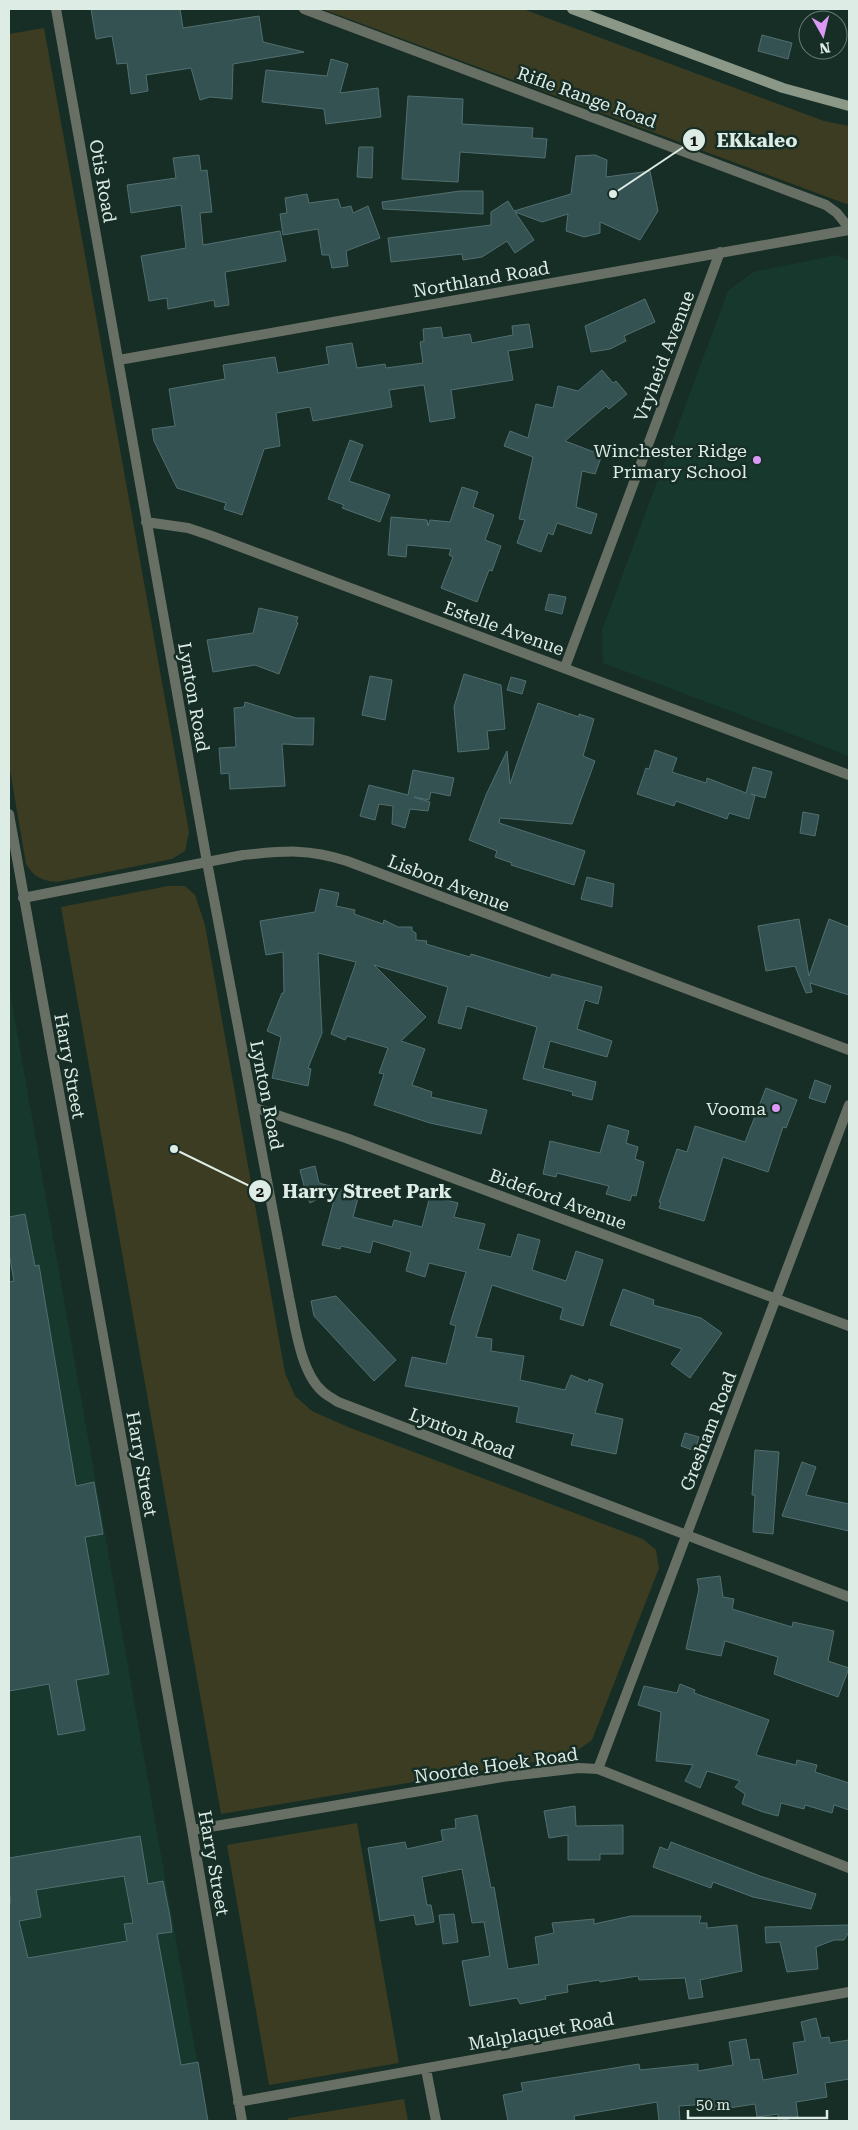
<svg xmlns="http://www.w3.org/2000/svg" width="858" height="2130" viewBox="0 0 858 2130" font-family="'Roboto Serif',serif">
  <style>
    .built { fill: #17382d }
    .green { fill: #3b3c21 }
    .building { fill: #355252; stroke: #526f70; fill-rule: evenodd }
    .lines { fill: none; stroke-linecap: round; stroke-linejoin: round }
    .minor { stroke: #687065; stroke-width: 10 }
    .secondary { stroke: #8b9887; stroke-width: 10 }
    .poi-dot { fill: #db99f5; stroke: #172e26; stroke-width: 2 }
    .labels { text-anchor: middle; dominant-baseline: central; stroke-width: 5; stroke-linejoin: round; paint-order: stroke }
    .street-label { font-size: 18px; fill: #deece6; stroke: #172e26 }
    .poi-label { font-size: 18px; fill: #deece6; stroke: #172e26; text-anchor: end }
    .leader { fill: none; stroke: #deece6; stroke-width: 2 }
    .callout-dot { fill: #deece6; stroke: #172e26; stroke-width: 2 }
    .mark-label { font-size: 15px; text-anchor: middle; font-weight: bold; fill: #111 }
    .callout-label { font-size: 19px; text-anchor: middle; font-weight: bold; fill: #deece6; stroke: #172e26; stroke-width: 5; stroke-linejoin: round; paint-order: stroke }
  </style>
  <rect width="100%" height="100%" fill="#172e26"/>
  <path class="built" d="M 837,255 L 849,260 L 849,756 L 603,663 L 602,630 L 728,291 L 753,272 Z
    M 9,986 L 202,2089 L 207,2121 L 9,2121 Z"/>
  <path class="green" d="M 322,9 L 523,9 L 824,121 L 849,126 L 849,205 Z
    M 44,28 L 189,832 L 185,851 L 172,859 L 57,882 C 42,881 34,877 26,864 L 9,764 L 9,34 Z
    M 168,886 L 185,886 L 195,895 L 205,925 L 285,1373 L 295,1396 L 312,1411 L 348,1427 L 643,1539 L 656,1550 L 659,1568 L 592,1740 L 574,1753 L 552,1759 L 221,1814 L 61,907 Z
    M 357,1823 L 399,2063 L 269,2085 L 227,1845 Z
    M 404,2099 L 408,2121 L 286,2121 L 289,2118 Z"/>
  <path class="building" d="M 91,9 L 180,9 L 183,28 L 259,16 L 263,42 L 304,52 L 233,64 L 232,99 L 210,97 L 200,100 L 191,68 L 146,75 L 148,91 L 131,94 L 127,63 L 117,64 L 112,36 L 96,39 Z
    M 762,35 L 792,43 L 788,59 L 758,51 Z
    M 331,59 L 348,64 L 340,93 L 378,88 L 381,117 L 326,124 L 324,109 L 262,102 L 266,70 L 327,76 Z
    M 408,96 L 463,99 L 462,124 L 533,128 L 532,138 L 547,139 L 545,158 L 460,152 L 458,182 L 402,179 Z
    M 359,147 L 373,147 L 372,178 L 357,177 Z
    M 199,155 L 201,171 L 207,170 L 212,212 L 200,213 L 203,245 L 280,231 L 286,261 L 225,272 L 229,305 L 215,307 L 214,300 L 168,309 L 167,298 L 149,301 L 141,256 L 186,248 L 181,205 L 131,213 L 127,185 L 176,178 L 173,158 Z
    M 595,155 L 607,160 L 606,177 L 650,171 L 658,211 L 640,240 L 600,222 L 600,233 L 584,237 L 566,231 L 568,214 L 542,222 L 515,212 L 534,240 L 515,253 L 507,241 L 482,257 L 463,260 L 462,254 L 391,262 L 388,238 L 491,225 L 491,212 L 508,201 L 514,211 L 571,194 L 576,156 Z
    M 460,191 L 483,191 L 483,214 L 383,209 L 382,202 Z
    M 307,194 L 309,203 L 338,199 L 341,208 L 351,206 L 353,213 L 368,206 L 380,238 L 346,251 L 348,266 L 332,268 L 329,255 L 322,255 L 318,229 L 283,235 L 280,214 L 287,213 L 285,198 Z
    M 645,299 L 655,322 L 624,336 L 626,341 L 610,349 L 591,352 L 585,326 Z
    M 529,324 L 533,347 L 508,351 L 513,380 L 451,390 L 455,418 L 430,422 L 424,385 L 389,390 L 392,407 L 313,421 L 310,407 L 276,413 L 280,446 L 264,449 L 242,515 L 224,509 L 226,503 L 177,488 L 154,441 L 152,429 L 175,426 L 169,389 L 225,379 L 223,365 L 275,357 L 278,373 L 329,364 L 326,347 L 352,343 L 357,368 L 385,364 L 386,368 L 423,363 L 420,342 L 424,341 L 423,329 L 441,327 L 443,338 L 470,334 L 472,343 L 513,335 L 512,326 Z
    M 602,370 L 613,383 L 616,381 L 627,394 L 609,409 L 606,406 L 565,441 L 602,455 L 595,474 L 582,471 L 576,507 L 597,514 L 591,534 L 557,523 L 553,535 L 548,533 L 541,552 L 517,543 L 525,520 L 519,519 L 533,457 L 504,446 L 510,431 L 528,438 L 536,404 L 553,408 L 558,386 L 578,391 Z
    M 350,440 L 363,445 L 349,481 L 390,495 L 380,522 L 342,508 L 344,505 L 328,499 Z
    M 462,487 L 478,492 L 473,507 L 494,515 L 485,540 L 501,546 L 492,571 L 489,570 L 477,602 L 441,588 L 453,557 L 449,555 L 451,549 L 407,545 L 406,557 L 388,555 L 391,517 L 427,520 L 428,526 L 430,520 L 450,522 Z
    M 549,594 L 566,597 L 562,614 L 545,610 Z
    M 259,608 L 298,617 L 296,622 L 298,623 L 279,674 L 255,665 L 213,672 L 207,640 L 253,633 Z
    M 464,674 L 501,685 L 505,729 L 487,731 L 489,749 L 458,752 L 454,707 Z
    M 370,676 L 392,680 L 385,720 L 362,715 Z
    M 511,677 L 526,681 L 522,694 L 507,690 Z
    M 245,702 L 296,718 L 314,718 L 313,745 L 282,744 L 285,786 L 230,789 L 229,773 L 221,774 L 219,748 L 236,747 L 234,708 L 244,707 Z
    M 538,703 L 579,717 L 579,714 L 594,719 L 583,756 L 595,761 L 572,824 L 500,818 L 499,823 L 585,851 L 574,885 L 511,865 L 512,863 L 495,857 L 497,851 L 469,840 L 486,795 L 507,751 L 510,784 Z
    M 655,750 L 677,758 L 672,772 L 706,783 L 707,778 L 746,793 L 753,767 L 772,772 L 765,798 L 751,794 L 755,796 L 749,819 L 729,813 L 727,819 L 676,801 L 674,806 L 637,794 L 646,768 L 649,769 Z
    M 413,770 L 454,778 L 450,796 L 431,792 L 429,800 L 414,797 L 430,802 L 428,811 L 410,809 L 405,828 L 392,824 L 393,806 L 379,804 L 375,820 L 360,816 L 369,785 L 408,795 Z
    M 803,812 L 819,815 L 815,836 L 800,833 Z
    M 587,877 L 614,884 L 612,907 L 581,899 Z
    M 320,889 L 339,893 L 336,906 L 355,910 L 354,914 L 383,924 L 384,920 L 398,927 L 412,927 L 412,931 L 416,933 L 416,940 L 427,941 L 426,944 L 470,957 L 471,954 L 550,978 L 552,974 L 602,987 L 598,1004 L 585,1000 L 577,1029 L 612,1041 L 607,1057 L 550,1041 L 543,1068 L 596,1082 L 592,1100 L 572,1095 L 573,1092 L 523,1079 L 537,1027 L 467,1006 L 461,1029 L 438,1023 L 448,987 L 374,965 L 426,1017 L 401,1041 L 425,1049 L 412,1085 L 432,1092 L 431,1097 L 487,1110 L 481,1134 L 430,1123 L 374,1105 L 384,1074 L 379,1073 L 388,1048 L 347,1036 L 345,1040 L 331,1034 L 356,962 L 318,953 L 322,1033 L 308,1068 L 311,1069 L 308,1086 L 272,1078 L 281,1037 L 267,1031 L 282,993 L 284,993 L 283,952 L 266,955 L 260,921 L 315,912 Z
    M 799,919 L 809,976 L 829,919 L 849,927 L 849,995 L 810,983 L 812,992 L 806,993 L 795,966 L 766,971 L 758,926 Z
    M 815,1080 L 831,1086 L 825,1103 L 809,1098 Z
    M 766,1088 L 797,1100 L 786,1128 L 783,1127 L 768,1172 L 723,1157 L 704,1221 L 659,1208 L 661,1203 L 659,1202 L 677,1149 L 687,1152 L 695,1126 L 745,1142 Z
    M 608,1125 L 629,1131 L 626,1143 L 638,1147 L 635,1159 L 644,1162 L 636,1196 L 632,1195 L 630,1201 L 606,1194 L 609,1186 L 557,1173 L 556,1177 L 543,1174 L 550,1141 L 600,1153 Z
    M 315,1166 L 319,1183 L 359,1194 L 353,1217 L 392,1227 L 394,1220 L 422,1227 L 430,1196 L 458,1203 L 454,1217 L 485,1224 L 478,1249 L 511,1257 L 518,1234 L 540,1240 L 532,1270 L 566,1281 L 576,1251 L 603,1260 L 583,1326 L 560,1319 L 563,1308 L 492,1285 L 476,1337 L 492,1339 L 491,1351 L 524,1356 L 520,1380 L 565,1390 L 571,1375 L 588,1382 L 589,1379 L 603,1384 L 595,1413 L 623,1419 L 616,1454 L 571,1445 L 574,1434 L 516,1422 L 519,1407 L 405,1386 L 412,1357 L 446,1364 L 456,1326 L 450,1324 L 466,1272 L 429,1263 L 425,1277 L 406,1271 L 411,1252 L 373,1241 L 370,1253 L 341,1246 L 340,1249 L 322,1245 L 337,1189 L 310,1203 L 301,1188 L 304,1186 L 300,1170 Z
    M 25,1214 L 35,1266 L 39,1265 L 76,1486 L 94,1482 L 103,1534 L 85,1537 L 109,1674 L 76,1680 L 85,1730 L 58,1735 L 49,1684 L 9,1691 L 9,1282 L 14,1281 L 9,1253 L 9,1217 Z
    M 623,1289 L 654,1300 L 653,1305 L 701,1318 L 722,1333 L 690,1378 L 671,1364 L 682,1349 L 610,1325 Z
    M 336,1296 L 396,1360 L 374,1381 L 314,1316 L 311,1301 Z
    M 685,1433 L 699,1437 L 695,1451 L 681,1446 Z
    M 755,1450 L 779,1452 L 773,1534 L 753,1532 L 755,1495 L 752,1495 Z
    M 802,1462 L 816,1467 L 806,1495 L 849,1504 L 849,1531 L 782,1516 Z
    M 720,1576 L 723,1597 L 734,1599 L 732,1609 L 792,1627 L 793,1622 L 834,1631 L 828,1661 L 849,1668 L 838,1697 L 774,1674 L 778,1657 L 725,1641 L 721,1656 L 686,1649 L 699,1589 L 697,1579 Z
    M 680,1684 L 695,1690 L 694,1693 L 769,1720 L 756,1755 L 796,1765 L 797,1760 L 817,1765 L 815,1772 L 849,1783 L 849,1810 L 834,1805 L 832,1813 L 805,1805 L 804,1809 L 781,1803 L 778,1816 L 763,1812 L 742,1804 L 745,1794 L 735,1787 L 740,1781 L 707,1771 L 700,1788 L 685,1781 L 693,1765 L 656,1761 L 661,1712 L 638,1705 L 644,1686 L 677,1693 Z
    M 575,1806 L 576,1826 L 623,1825 L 623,1854 L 600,1854 L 600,1860 L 568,1860 L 568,1835 L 549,1838 L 544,1811 Z
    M 477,1815 L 491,1888 L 494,1887 L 508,1969 L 539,1964 L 535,1937 L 554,1933 L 552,1923 L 594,1919 L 594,1924 L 631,1916 L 701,1916 L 699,1923 L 707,1923 L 707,1928 L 737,1925 L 742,1971 L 700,1980 L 703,1997 L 689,1999 L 685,1978 L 639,1980 L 638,1976 L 600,1982 L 599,1980 L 567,1985 L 568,1992 L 545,1996 L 546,1999 L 520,2004 L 517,1998 L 470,2006 L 462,1961 L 490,1956 L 484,1922 L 472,1923 L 462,1869 L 422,1877 L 427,1905 L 431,1905 L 434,1922 L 416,1925 L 414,1915 L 380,1921 L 368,1848 L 405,1842 L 407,1849 L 443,1841 L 441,1830 L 456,1828 L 455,1819 Z
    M 140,1836 L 148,1884 L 163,1881 L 170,1917 L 172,1932 L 157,1934 L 181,2065 L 198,2062 L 208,2121 L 9,2121 L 9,1904 L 11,1903 L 9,1890 L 9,1858 ZM 124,1876 L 133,1923 L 124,1924 L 127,1941 L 28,1958 L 19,1921 L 41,1917 L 36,1890 Z
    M 671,1842 L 760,1876 L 816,1894 L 811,1909 L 753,1897 L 713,1882 L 711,1888 L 653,1867 L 660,1847 L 668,1850 Z
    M 454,1914 L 458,1942 L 443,1944 L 439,1915 Z
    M 849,1925 L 849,1932 L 844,1940 L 834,1940 L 816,1947 L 818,1969 L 787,1972 L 780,1942 L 766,1943 L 765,1927 Z
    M 816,2018 L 821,2038 L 829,2037 L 830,2043 L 849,2040 L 849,2079 L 825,2083 L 827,2097 L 796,2102 L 798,2117 L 779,2121 L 778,2114 L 757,2117 L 755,2104 L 709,2111 L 708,2104 L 679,2106 L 680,2121 L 659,2121 L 657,2102 L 574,2116 L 575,2121 L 508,2121 L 503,2095 L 523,2091 L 521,2083 L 639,2064 L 640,2070 L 698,2064 L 698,2071 L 733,2065 L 729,2042 L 746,2039 L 750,2060 L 759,2059 L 763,2080 L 798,2074 L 793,2043 L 805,2041 L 801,2022 Z"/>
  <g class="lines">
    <path class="minor" d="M 56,9 L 207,862 L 289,1297 C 295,1324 300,1371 322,1391 C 326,1395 332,1398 338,1402 L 849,1597
      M 304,9 L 826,205 L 837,213 L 849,228
      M 119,360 L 849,230
      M 146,522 L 188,528 L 209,535 L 849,775
      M 565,667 L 720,252
      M 9,814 L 192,1830 L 242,2121
      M 23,898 L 243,855 C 283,851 307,848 347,861 L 849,1050
      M 253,1107 L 346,1138 L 849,1326
      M 598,1769 L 849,1105
      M 192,1830 L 502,1777 L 579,1768 L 598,1769 L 849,1868
      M 426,2069 L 436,2121
      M 238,2102 L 849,1992"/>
    <path class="secondary" d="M 572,9 L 783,88 L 849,106"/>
  </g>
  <g class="poi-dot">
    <circle cx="757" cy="460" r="5"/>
    <circle cx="776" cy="1108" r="5"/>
  </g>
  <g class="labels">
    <g class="street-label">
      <text transform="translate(587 97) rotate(20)">Rifle Range Road</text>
      <text transform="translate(103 181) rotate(80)">Otis Road</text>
      <text transform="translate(481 279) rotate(-10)">Northland Road</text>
      <text transform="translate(664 356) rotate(-69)">Vryheid Avenue</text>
      <text transform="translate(504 628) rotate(20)">Estelle Avenue</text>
      <text transform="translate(194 697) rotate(80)">Lynton Road</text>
      <text transform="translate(449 883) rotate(21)">Lisbon Avenue</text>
      <text transform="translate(70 1066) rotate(80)">Harry Street</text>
      <text transform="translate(267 1095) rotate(79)">Lynton Road</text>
      <text transform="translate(558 1199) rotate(20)">Bideford Avenue</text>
      <text transform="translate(708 1431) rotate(-69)">Gresham Road</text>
      <text transform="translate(462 1433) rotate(21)">Lynton Road</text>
      <text transform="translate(142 1464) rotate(80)">Harry Street</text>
      <text transform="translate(496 1765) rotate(-8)">Noorde Hoek Road</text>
      <text transform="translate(214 1863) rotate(80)">Harry Street</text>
      <text transform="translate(541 2031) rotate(-10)">Malplaquet Road</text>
    </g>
    <g class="poi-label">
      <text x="747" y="450">Winchester Ridge<tspan x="747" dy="21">Primary School</tspan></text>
      <text x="766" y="1108">Vooma</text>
    </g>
  </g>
  <path class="leader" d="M613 194L694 140M174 1149L260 1191"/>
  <g class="callout-dot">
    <circle cx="613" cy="194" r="5"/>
    <circle cx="174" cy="1149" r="5"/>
    <circle cx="694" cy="140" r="12"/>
    <circle cx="260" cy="1191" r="12"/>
  </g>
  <g class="mark-label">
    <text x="694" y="146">1</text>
    <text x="260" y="1197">2</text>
  </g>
  <g class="callout-label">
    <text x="757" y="147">EKkaleo</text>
    <text x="367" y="1198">Harry Street Park</text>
  </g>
  <rect width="858" height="2130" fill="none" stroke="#deece6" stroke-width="20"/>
  <g transform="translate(823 35) rotate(172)"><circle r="24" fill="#172e26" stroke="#677a73"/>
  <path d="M0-4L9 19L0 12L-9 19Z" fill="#db99f5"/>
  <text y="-8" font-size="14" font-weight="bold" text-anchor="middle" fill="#deece6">N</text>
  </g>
  <path d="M688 2110v8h139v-8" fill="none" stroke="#deece6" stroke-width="2.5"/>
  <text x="696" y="2110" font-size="15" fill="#deece6" stroke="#172e26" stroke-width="4" paint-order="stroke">50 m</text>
</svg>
